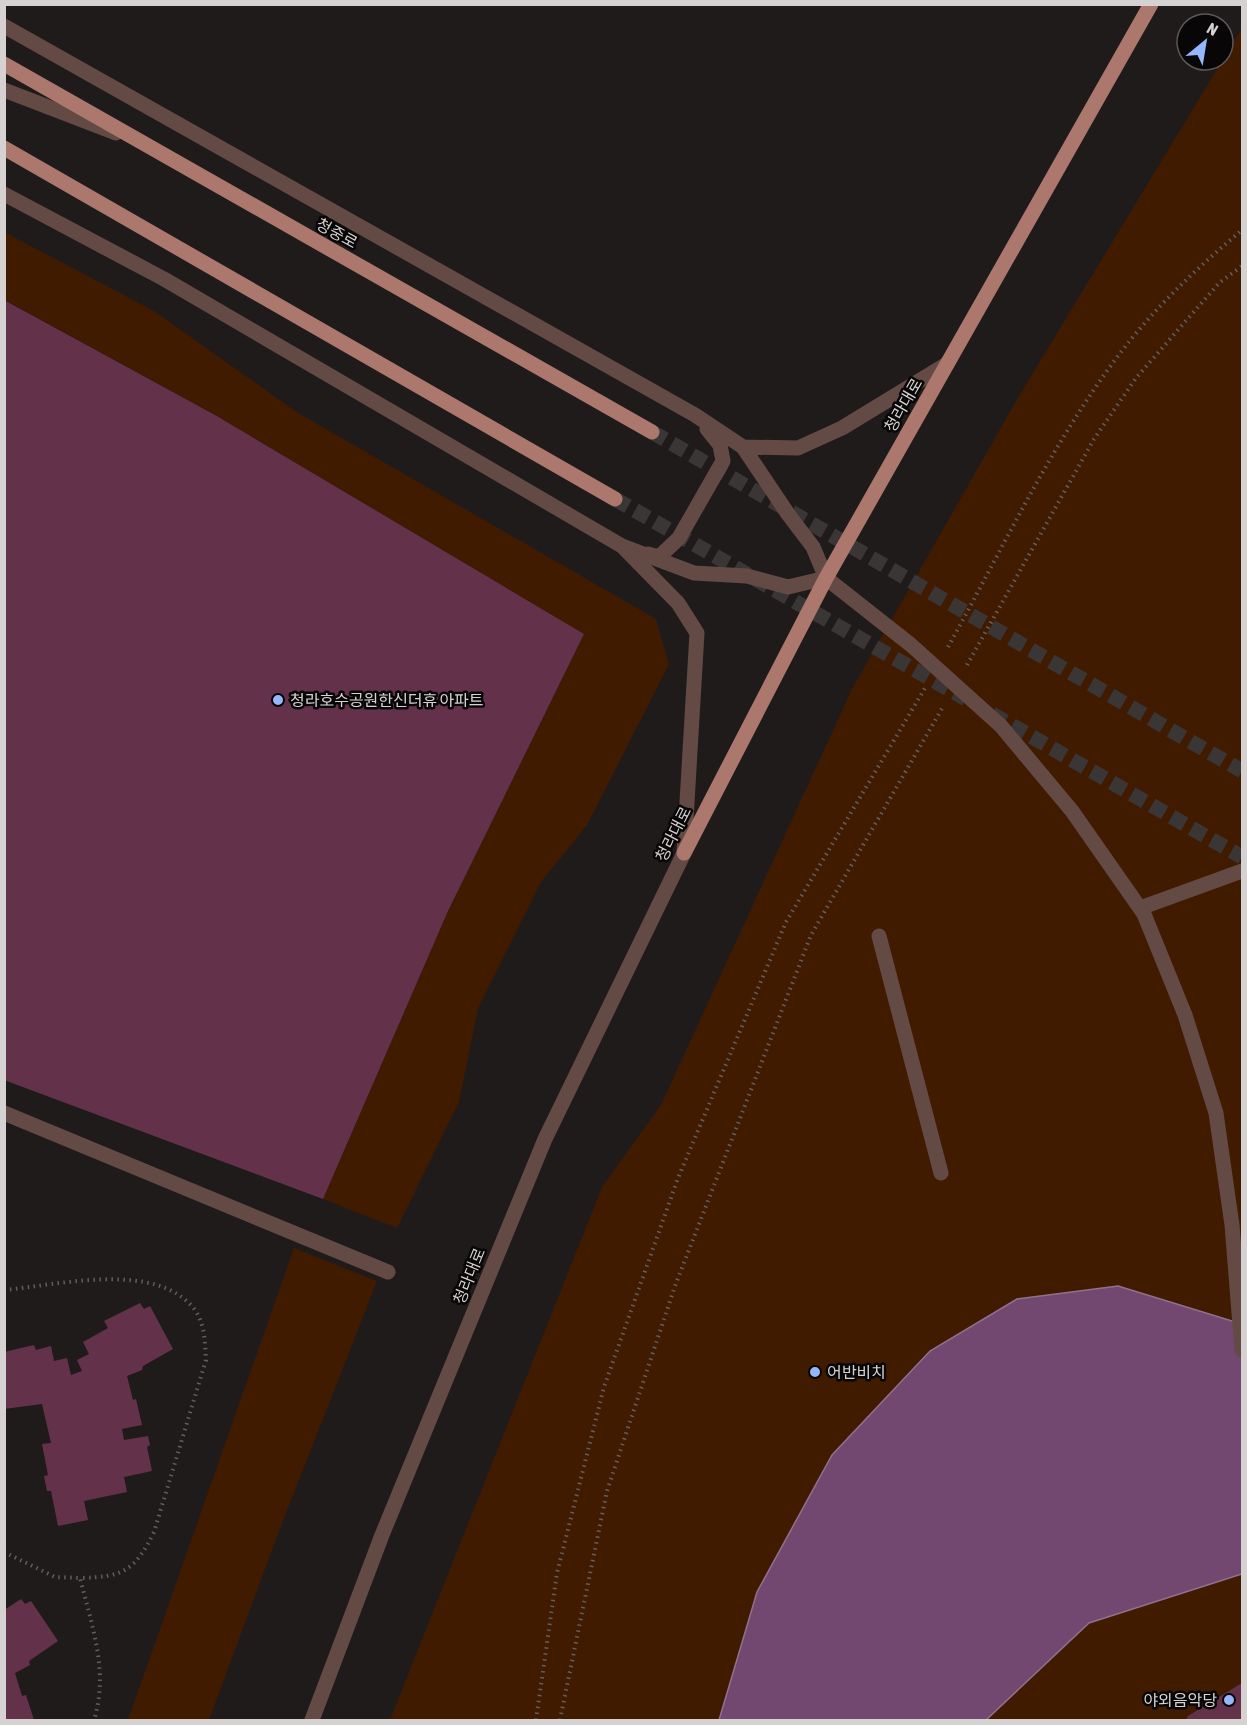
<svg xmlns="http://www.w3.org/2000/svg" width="1247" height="1725" viewBox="0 0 1247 1725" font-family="'Asap Condensed','Noto Sans KR',sans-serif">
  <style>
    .green { fill: #401b00 }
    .water { fill: #724870; stroke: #90718d; stroke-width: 1.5 }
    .building { fill: #64314b }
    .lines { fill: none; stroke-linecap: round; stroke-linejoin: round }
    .major-tunnel { stroke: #3b3636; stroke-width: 15; stroke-dasharray: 15 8; stroke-linecap: butt }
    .path { stroke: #635e5e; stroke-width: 4; stroke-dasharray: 1.5 4.5; stroke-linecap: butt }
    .minor { stroke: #644a45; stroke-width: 15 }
    .major { stroke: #ac776c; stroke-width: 15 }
    .poi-dot { fill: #95b7fd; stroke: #080606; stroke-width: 2 }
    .labels { text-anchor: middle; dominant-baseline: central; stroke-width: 5; stroke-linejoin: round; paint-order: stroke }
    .street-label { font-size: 16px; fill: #d6d2d2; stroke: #080606 }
    .poi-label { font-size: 16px; fill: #d6d2d2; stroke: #080606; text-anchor: start }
  </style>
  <rect width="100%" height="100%" fill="#201b1b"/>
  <path class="green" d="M 1242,28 L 1242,1720 L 390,1720 L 602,1187 L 661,1105 L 852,689 L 1019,396 Z
    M 4,232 L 154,311 L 298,413 L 656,619 L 669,664 L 587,825 L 541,882 L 478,1008 L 459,1102 L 397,1228 L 323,1199 L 448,911 L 584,634 L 215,415 L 5,300 Z
    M 294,1248 L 377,1281 L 279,1531 L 209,1720 L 128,1720 Z"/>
  <path class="water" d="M 1118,1286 L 1242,1324 L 1242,1574 L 1089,1623 L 986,1720 L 719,1720 L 757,1592 L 832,1455 L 930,1351 L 1017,1299 Z"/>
  <path class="building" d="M 4,300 L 215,415 L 584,634 L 448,911 L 323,1199 L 4,1080 Z
    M 140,1303 L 144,1309 L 150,1306 L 173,1349 L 143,1366 L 142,1370 L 127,1376 L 133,1400 L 136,1399 L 142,1425 L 122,1429 L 124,1440 L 148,1436 L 150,1445 L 147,1447 L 152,1471 L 124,1477 L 127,1492 L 84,1501 L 88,1520 L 58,1526 L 51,1491 L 47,1491 L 44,1476 L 48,1475 L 42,1444 L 51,1443 L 42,1404 L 4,1409 L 4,1352 L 34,1345 L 36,1350 L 51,1346 L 54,1361 L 67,1358 L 71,1375 L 82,1371 L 77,1360 L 89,1354 L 83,1342 L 108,1328 L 104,1321 Z
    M 21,1599 L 25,1604 L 31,1601 L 58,1641 L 29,1661 L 30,1665 L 15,1673 L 22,1696 L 26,1695 L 34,1720 L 4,1720 L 4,1610 Z
    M 1242,1683 L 1242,1720 L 1186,1720 L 1188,1716 Z"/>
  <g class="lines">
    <path class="major-tunnel" d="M 652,432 L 1242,771
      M 615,499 L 966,699
      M 992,714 L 1242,857"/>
    <path class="path" d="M 948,647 C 1002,550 1050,446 1118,356 C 1153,309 1197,268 1242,230
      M 967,665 L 1094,439 L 1136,378 L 1219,283 L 1242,266
      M 4,1290 C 59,1285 157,1260 195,1310 C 205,1324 205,1344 206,1360 L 154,1532 C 135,1571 123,1577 80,1578 C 92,1626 109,1672 94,1720
      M 4,1552 L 55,1577 L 80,1578
      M 536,1720 L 557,1573 L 604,1387 L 678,1178 L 786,922 L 925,688
      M 560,1720 L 607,1491 L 675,1286 L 811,935 L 944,705"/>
    <path class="minor" d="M 4,26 L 695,415 L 743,447 L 788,514 L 813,547 L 826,578 L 911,645 L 1001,726 L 1072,811 L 1144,914 L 1185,1015 L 1216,1113 L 1232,1225 L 1242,1350
      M 4,90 L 116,133
      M 4,194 L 164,279 L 622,546 L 694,573 L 747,576 L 788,587 L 826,578
      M 743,447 L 798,448 L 842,428 L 947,364
      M 648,554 L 659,557 L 679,538 L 723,461 L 720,445 L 707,429
      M 1140,908 L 1242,871
      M 879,936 L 941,1173
      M 4,1113 L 388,1272
      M 312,1720 L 382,1535 L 545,1139 L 684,853 L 697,633 L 678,603 L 622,546"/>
    <path class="major" d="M 4,64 L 652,432
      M 4,148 L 615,499
      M 684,853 L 826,578 L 1151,4"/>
  </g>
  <g class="poi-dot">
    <circle cx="278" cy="700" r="6"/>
    <circle cx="815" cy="1372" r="6"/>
    <circle cx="1229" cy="1700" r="6"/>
  </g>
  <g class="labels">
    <g class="street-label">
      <text transform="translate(337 233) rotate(29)">청중로</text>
      <text transform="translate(903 405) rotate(-60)">청라대로</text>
      <text transform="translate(673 834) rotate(-63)">청라대로</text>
      <text transform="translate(469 1276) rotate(-68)">청라대로</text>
    </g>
    <g class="poi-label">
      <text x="290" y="700">청라호수공원한신더휴 아파트</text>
      <text x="827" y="1372">어반비치</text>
      <text x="1217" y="1700" text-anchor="end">야외음악당</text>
    </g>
  </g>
  <rect width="1247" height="1725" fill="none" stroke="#d6d2d2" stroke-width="12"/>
  <g transform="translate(1205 42) rotate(30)"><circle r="28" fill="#080606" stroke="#5a5858" stroke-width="1.5"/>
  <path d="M0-4.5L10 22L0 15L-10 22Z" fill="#95b7fd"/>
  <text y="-9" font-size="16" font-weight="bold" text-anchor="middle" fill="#d6d2d2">N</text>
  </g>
</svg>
